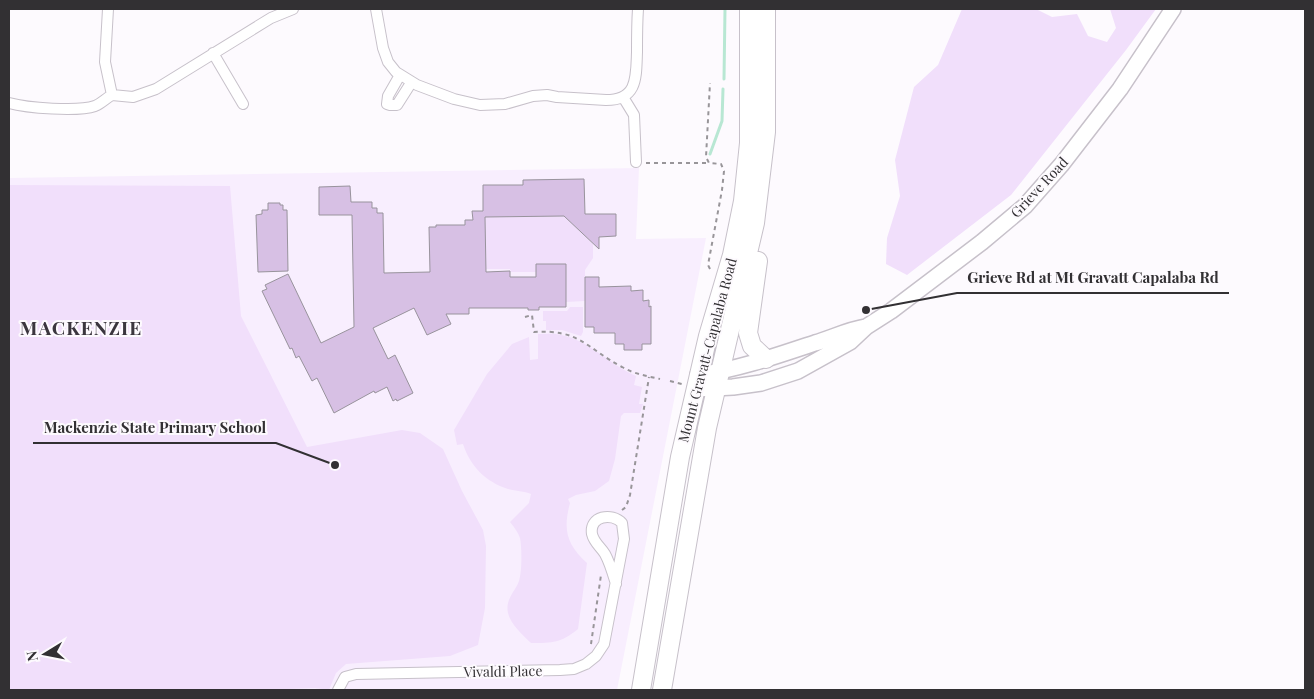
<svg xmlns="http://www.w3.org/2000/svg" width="1314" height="699" viewBox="0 0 1314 699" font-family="'Playfair Display',serif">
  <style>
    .built { fill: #f8eefe }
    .green { fill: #f1dffb }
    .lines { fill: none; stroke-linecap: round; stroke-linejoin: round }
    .stream { stroke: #b8e7d3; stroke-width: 3 }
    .building { fill: #d7c0e4; stroke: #98939c }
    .minor-casing { stroke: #c7c1ca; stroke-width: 12 }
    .secondary-casing { stroke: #c7c1ca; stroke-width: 18 }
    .trunk-casing { stroke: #c7c1ca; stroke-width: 20 }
    .path { stroke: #989599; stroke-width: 2; stroke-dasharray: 4 4; stroke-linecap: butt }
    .minor { stroke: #fff; stroke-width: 10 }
    .secondary { stroke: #fff; stroke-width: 15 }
    .trunk { stroke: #fff; stroke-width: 18 }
    .labels { text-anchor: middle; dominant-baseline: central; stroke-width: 4; stroke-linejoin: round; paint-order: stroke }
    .street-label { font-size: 14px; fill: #323033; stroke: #fdfafe }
    .district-label { font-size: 19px; font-weight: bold; letter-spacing: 1px; fill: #3b363e; stroke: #fdfafe }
    .leader { fill: none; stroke: #323033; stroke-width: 2 }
    .callout-dot { fill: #323033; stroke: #fdfafe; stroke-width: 2 }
    .callout-label { font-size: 15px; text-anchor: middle; font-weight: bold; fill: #323033; stroke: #fdfafe; stroke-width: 4; stroke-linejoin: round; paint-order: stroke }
  </style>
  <rect width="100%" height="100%" fill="#fdfafe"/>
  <path class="built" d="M 639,168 L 636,239 L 706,238 L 617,690 L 9,690 L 9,178 Z"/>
  <path class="green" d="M 962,9 L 1036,9 L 1052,17 L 1077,14 L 1088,36 L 1107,42 L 1116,28 L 1110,9 L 1156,9 L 1126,50 L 1011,195 L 907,275 L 886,264 L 887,238 L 900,196 L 895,160 L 914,87 L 938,65 Z
    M 9,185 L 230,186 L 241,316 L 307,447 L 402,430 L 420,433 L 443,449 L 462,491 L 483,530 L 486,546 L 485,608 L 478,645 L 450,656 L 346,664 L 336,673 L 329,690 L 315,688 L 264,690 L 9,690 Z
    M 564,216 L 593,244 L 593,258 L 585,270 L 585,301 L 566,302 L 566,264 L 536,272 L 511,272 L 510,269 L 486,269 L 485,217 Z
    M 570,307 L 583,307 L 583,332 L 581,336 L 562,330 L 546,330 L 546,321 L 543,321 L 543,311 L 567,311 Z
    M 538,334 C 545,334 554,333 561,335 C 589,340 610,365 636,376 L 634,385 L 642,387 L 639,404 L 643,404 L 640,413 L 624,413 L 621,416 L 615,459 L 609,481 L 595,491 L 576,495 L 568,499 L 570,503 C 563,529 566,544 587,563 L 578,629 C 561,643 553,643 531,643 C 523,635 511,625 508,613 C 505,599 515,592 519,581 C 522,572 522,548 520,538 C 518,532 514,527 510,522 L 529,503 L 531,494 C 524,491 516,491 508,489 C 486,482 470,466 463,444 L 457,445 L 454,430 L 487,374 L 512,344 L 529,337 L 530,360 L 538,359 Z"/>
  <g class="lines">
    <path class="stream" d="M 724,79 L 725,9
      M 710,154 L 722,121 L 723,89"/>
  </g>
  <path class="building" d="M 584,179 L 585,214 L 616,214 L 616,236 L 599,237 L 599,249 L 564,216 L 485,217 L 486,272 L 510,271 L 510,277 L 536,277 L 536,264 L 566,264 L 566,307 L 539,307 L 539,310 L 528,310 L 528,308 L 469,308 L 469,314 L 446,314 L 451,324 L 427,335 L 414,308 L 373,328 L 388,359 L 395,355 L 413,393 L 397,401 L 396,399 L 393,401 L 387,387 L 375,393 L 374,391 L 334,413 L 317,378 L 312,381 L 299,356 L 296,358 L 292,348 L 290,349 L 262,291 L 267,289 L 265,285 L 288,274 L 321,343 L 354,327 L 352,215 L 319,215 L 319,187 L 350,186 L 351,202 L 372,202 L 372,208 L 377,208 L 377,213 L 383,213 L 384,273 L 430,272 L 429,227 L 436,227 L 436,225 L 465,225 L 465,220 L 473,220 L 472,211 L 483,211 L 483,185 L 523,185 L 523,180 Z
    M 268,203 L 280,203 L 280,205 L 283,205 L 283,210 L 287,210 L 288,271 L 258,272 L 256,215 L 262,214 L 262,210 L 268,210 Z
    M 585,277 L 599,277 L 599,287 L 631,286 L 631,291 L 643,290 L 643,301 L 649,300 L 649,307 L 651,306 L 651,344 L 642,344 L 642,350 L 624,350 L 624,344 L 615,344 L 615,333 L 594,333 L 594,327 L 585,327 Z"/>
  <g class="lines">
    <defs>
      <path id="minor" d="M 108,9 L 105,62 L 112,95
        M 376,9 L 383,48 L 388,62 L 396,72 L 417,85 L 454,99 L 480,105 L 505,104 L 533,96 L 547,95 L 557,97 L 606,100 C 638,100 636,77 637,52 C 637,38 637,23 638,9
        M 213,53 L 243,104
        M 400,75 L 388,96 L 387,104 L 390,105 L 397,105 L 411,83
        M 623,97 L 634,115 L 636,162
        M 9,103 C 27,108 78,112 95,106 C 102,103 106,98 112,95 L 133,97 L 156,89 L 271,18 L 293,9
        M 338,690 L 345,677 L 356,674 L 560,670 L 574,669 L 586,664 L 596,656 L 604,644 L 624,539 L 622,523 C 612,512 589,516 592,534 C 594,543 601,547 605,554 C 610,563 613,574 616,584"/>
      <path id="secondary" d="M 698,375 C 739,369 776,356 815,343 C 832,338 848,330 866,327
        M 695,389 L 733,387 L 761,383 L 798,371 L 850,342 L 866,327 L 891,311 L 982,242 L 1025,206 L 1062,164 L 1120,89 L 1173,9"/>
      <path id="trunk" d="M 758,261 L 748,333 L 752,346 L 766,359
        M 641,690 L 680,457 L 708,336 L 732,255 L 743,201 L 749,143 L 749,9
        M 662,690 L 707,428 L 755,223 L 766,132 L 766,9"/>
    </defs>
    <use href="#minor" class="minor-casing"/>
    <use href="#secondary" class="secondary-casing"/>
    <use href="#trunk" class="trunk-casing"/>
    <path class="path" d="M 646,163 L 709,163
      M 710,269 L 708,265 L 722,190 L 724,171 L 721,164 L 709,163 L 706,157 L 710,83
      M 525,317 L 532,315 L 534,332 C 580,329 586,348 622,367 C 634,374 647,376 660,379
      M 670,381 L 682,384
      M 622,510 L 626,507 L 630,495 L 649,377
      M 591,644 L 601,575"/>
    <use href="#minor" class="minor"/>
    <use href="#secondary" class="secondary"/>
    <use href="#trunk" class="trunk"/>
  </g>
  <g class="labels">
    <g class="street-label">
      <text transform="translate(1039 187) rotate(-47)">Grieve Road</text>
      <text transform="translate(707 350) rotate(-75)">Mount Gravatt-Capalaba Road</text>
      <text transform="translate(503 671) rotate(-1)">Vivaldi Place</text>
    </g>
    <g class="district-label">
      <text x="81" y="327">MACKENZIE</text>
    </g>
  </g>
  <path class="leader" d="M866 310L957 293H1229M335 465L276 443H33"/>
  <g class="callout-dot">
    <circle cx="866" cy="310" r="5"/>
    <circle cx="335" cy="465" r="5"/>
  </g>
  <g class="callout-label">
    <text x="1093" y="283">Grieve Rd at Mt Gravatt Capalaba Rd</text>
    <text x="155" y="433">Mackenzie State Primary School</text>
  </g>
  <rect width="1314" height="699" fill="none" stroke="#323033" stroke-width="20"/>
  <g transform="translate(45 654) rotate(260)" stroke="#fdfafe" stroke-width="4" paint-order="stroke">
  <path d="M0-4L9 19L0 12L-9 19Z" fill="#323033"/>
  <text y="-8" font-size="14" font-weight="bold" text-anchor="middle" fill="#323033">N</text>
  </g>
</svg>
